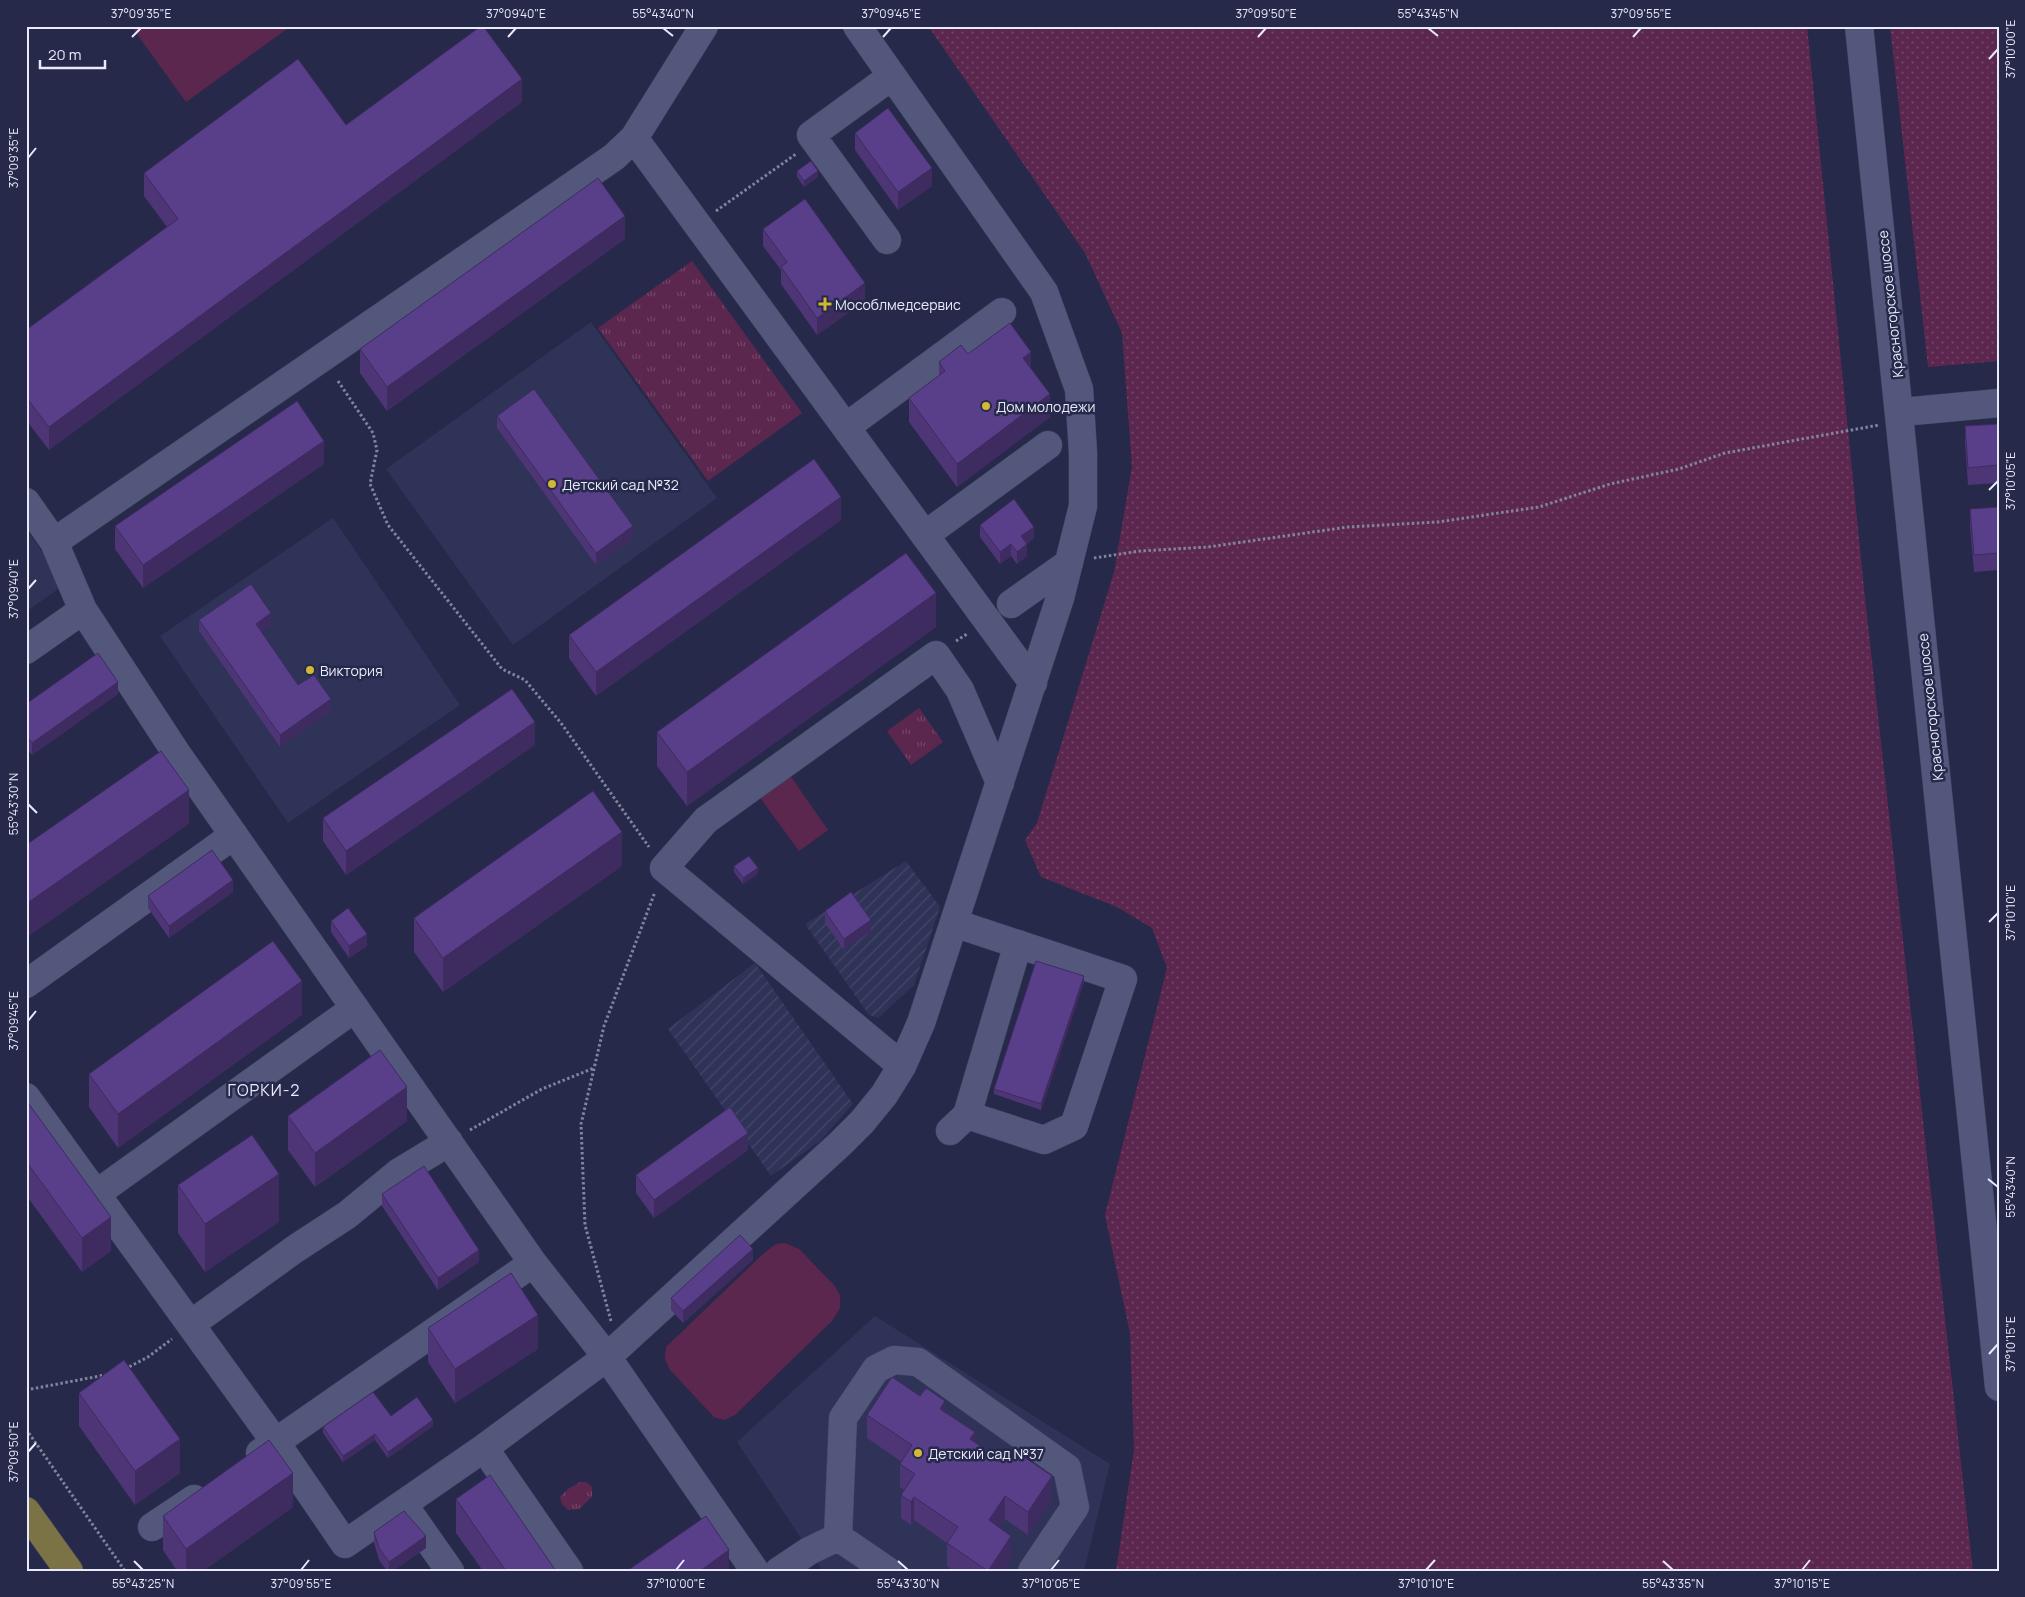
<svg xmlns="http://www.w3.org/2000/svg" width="2025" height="1597" viewBox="0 0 2025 1597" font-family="Manrope,sans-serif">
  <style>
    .built { fill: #2f3358 }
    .industrial { fill: url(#industrial-furrows) }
    .grass { fill: url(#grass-dots) }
    .park { fill: url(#park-tufts) }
    .pitch { fill: #5c274f }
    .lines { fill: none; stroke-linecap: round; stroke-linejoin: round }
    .minor-casing { stroke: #434560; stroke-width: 29 }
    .major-casing { stroke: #434560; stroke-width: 29 }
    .path { stroke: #81849d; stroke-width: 3; stroke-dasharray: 2.5 2.5; stroke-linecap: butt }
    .minor { stroke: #52577b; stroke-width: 28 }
    .major { stroke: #7b7246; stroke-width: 28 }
    .wall { fill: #4d3576 }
    .shaded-wall { fill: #3e2b60 }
    .building { fill: #593e89; stroke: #3e2b60 }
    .ticks { fill: none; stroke: #e8ebfc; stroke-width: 2 }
    .poi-dot { fill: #d1b736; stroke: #262949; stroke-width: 2 }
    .labels { text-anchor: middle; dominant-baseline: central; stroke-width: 5; stroke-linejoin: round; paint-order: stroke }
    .poi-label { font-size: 14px; fill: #e8ebfc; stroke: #262949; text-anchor: start }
    .street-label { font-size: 14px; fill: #e8ebfc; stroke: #262949 }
    .quarter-label { font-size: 16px; letter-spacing: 1px; fill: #e8ebfc; stroke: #262949 }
    .neatline { fill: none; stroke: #e8ebfc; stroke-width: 2 }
    .ticks-label { font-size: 12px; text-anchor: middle; fill: #e8ebfc }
  </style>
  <defs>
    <pattern id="industrial-furrows" width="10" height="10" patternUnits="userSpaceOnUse" patternTransform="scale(1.25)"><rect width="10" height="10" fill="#2f3358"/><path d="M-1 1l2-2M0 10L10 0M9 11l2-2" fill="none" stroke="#434769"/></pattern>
    <pattern id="grass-dots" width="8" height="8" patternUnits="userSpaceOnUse" patternTransform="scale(1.25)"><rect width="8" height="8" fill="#5c274f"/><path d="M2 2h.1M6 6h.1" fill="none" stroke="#734669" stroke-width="1.8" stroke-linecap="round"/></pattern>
    <pattern id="park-tufts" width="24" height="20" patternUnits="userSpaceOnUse" patternTransform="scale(1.25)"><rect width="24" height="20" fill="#5c274f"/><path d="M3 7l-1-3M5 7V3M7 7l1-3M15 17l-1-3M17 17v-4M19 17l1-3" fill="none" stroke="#734669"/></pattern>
  </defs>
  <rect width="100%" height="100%" fill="#262949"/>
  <path class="built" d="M 591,322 L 717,498 L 513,645 L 386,469 Z
    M 333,518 L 460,705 L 288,823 L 160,636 Z
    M 26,529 L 65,584 L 26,612 Z
    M 875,1316 L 1110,1464 L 1084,1571 L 823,1571 L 737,1442 Z"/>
  <path class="industrial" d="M 906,861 L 940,907 L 914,985 L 878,1018 L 869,1015 L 805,924 Z
    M 755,963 L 853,1104 L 820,1141 L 771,1176 L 668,1029 Z"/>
  <path class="grass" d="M 928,26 L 1807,26 L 1865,598 L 1973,1571 L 1116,1571 L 1134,1450 L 1130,1333 L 1105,1215 L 1167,968 L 1152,928 L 1117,907 L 1041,877 L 1025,840 L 1037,823 L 1114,572 L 1132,467 L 1122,333 L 1085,253 Z
    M 1890,26 L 1999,26 L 1999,361 L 1928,367 Z"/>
  <path class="park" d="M 692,261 L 802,413 L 708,481 L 598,328 Z
    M 919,708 L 943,742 L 911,765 L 887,731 Z
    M 580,1482 L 586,1482 L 592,1487 L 592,1497 L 579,1509 L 568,1510 L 562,1504 L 560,1497 L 568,1489 Z"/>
  <path class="pitch" d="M 131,26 L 291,26 L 186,102 Z
    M 789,774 L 828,830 L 799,851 L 759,796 Z
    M 785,1243 L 799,1249 L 834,1285 L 840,1295 L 840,1308 L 832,1321 L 735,1415 L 724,1420 L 714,1417 L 670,1370 L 665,1359 L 666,1347 L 763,1254 L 776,1244 Z"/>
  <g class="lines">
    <defs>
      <path id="minor" d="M 1859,26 C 1909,480 1952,934 1999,1387
        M 634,138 L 1033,683
        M 887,240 L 811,135 L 892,76
        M 1902,412 L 1999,403
        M 846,427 L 1002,312
        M 26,502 L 54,542 L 83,610 L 175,751 L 533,1263 L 607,1357 L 484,1448 L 345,1544 L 276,1443 L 26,1097
        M 925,535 L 1048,445
        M 54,542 C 240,412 428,286 614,157 L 634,138 L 704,26
        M 1011,604 L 1069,563
        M 26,650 L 83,610
        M 26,984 L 234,835
        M 902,1066 L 664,868 L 706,820 L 936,655 L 960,690 L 1000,783
        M 967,1115 L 1018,944
        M 950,1131 L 967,1115 L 1044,1140 L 1074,1126 L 1123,979 L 954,923
        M 96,1194 L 355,1008
        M 191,1324 L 295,1249 L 347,1215 L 398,1173 L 449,1142
        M 484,1448 L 569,1571
        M 260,1453 L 533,1263
        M 403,1504 L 450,1571
        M 152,1527 L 194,1499
        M 838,1537 L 843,1418 L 876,1369 L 894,1360 L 918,1362 L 1067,1468 L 1075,1507 L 1032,1571
        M 755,1571 L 607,1357 L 841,1143 L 862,1122 L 884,1095 L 902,1066 L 921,1023 L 1060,598 L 1083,506 L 1083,453 L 1079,389 L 1044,292 L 857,26
        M 779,1571 L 809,1551 L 838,1537 L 888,1571"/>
      <path id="major" d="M 26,1511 L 69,1571"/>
    </defs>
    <use href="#minor" class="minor-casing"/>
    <use href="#major" class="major-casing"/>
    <path class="path" d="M 716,211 L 796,154
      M 338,381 L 373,433 L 377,450 L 370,484 L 388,525 L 502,669 L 525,680 L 561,723 L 649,847
      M 1094,558 L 1140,551 L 1208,547 L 1348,527 L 1438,522 L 1539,507 L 1610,484 L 1679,469 L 1725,453 L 1879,425
      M 956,641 L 967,634
      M 470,1130 L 542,1089 L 594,1068
      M 611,1321 L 585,1225 L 581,1124 L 604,1026 L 655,892
      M 125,1369 L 148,1357 L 172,1339
      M 26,1390 L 105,1375
      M 26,1429 L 125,1571"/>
    <use href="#minor" class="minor"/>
    <use href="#major" class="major"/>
  </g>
  <path class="wall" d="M 522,102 L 49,450 L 26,420 L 26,330 L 167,227 L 144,196 L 144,173 L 346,125 Z
    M 855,133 L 932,186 L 898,210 L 855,150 Z
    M 797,171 L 818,177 L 804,187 L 797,177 Z
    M 763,229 L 865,301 L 817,335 L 781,284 L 781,270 L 763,246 Z
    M 625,239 L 387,411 L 360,373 L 360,349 Z
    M 968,354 L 1031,369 L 1050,417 L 957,487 L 909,422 L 909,398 L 939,376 L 939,362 Z
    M 497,416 L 633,538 L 596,565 L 497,428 Z
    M 1999,424 L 1999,483 L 1968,485 L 1965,444 L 1965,426 Z
    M 324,464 L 143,588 L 115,549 L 115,526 Z
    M 1999,507 L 1999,570 L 1974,572 L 1970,527 L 1970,509 Z
    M 841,520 L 596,696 L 569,658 L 569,635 Z
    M 980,525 L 1034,538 L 1027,544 L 1027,556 L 1017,564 L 1011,556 L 1000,564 L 980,537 Z
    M 199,620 L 271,625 L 261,632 L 298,685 L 331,711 L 280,747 L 199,631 Z
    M 936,627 L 687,806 L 657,766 L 657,732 Z
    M 118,694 L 32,755 L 26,747 L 26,704 Z
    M 535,745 L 346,875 L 323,841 L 323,818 Z
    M 622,866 L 443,992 L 414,952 L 414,918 Z
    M 734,866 L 758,874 L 743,884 L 734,872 Z
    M 233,892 L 169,938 L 148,908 L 148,896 Z
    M 825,911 L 871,931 L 844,950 L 825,923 Z
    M 331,921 L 367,946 L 349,958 L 331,932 Z
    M 1084,982 L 1041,1110 L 994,1094 L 994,1089 Z
    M 302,1015 L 118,1148 L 89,1107 L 89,1074 Z
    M 26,1100 L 111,1251 L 82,1272 L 26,1195 Z
    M 288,1116 L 407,1121 L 315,1187 L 288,1150 Z
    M 748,1150 L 654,1218 L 636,1193 L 636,1175 Z
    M 178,1185 L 279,1222 L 205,1272 L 178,1233 Z
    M 382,1194 L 479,1262 L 438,1290 L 382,1206 Z
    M 753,1260 L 683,1323 L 671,1310 L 671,1298 Z
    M 428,1328 L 538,1349 L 455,1403 L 428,1362 Z
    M 79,1393 L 180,1473 L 135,1505 L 79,1426 Z
    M 945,1413 L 975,1442 L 1052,1499 L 1028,1535 L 1005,1519 L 999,1528 L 1011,1559 L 1004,1571 L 954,1571 L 947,1566 L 947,1543 L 914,1520 L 911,1525 L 901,1518 L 901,1495 L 904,1490 L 900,1487 L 900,1464 L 902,1462 L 867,1438 L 867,1415 Z
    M 391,1416 L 433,1426 L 388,1458 L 375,1440 L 343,1462 L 323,1433 L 323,1427 Z
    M 456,1499 L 556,1571 L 483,1571 L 456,1533 Z
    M 293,1507 L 203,1571 L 177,1571 L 163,1550 L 163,1516 Z
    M 374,1532 L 426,1548 L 393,1571 L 387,1571 L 379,1560 L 374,1543 Z"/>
  <path class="shaded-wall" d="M 522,79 L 522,102 L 49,450 L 49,427 Z
    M 932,168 L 932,186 L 898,210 L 898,192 Z
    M 818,171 L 818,177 L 804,187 L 804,181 Z
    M 625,216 L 625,239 L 387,411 L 387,387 Z
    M 865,283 L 865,301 L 817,335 L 817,318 Z
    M 1031,352 L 1031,376 L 1023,358 Z
    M 1050,394 L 1050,417 L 957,487 L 957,464 Z
    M 324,441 L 324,464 L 143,588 L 143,565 Z
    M 841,497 L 841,520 L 596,696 L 596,672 Z
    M 633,526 L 633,538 L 596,565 L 596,553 Z
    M 1034,527 L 1034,538 L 1021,548 L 1021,536 Z
    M 1011,544 L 1011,556 L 1000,564 L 1000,552 Z
    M 1027,544 L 1027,556 L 1017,564 L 1017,552 Z
    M 936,593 L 936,627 L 687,806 L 687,772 Z
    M 271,613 L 271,625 L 256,636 L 256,624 Z
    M 118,682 L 118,694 L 32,755 L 32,743 Z
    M 331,699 L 331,711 L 280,747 L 280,735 Z
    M 535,722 L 535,745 L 346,875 L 346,851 Z
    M 189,790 L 189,824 L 26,938 L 26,904 Z
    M 622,832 L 622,866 L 443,992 L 443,958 Z
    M 758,868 L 758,874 L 743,884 L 743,878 Z
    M 233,880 L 233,892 L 169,938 L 169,926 Z
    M 871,920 L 871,931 L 844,950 L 844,939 Z
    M 367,934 L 367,946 L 349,958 L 349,946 Z
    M 1084,976 L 1084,982 L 1041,1110 L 1041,1104 Z
    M 302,981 L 302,1015 L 118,1148 L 118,1114 Z
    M 407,1087 L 407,1121 L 315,1187 L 315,1153 Z
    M 748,1133 L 748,1150 L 654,1218 L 654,1200 Z
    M 279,1174 L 279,1222 L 205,1272 L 205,1224 Z
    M 111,1217 L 111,1251 L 82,1272 L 82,1238 Z
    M 753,1249 L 753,1260 L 683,1323 L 683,1311 Z
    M 479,1250 L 479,1262 L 438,1290 L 438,1278 Z
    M 538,1315 L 538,1349 L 455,1403 L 455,1369 Z
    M 945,1401 L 945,1424 L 940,1409 Z
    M 433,1420 L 433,1426 L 388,1458 L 388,1452 Z
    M 975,1432 L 975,1455 L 970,1439 Z
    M 375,1434 L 375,1440 L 343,1462 L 343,1456 Z
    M 180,1439 L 180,1473 L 135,1505 L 135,1471 Z
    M 293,1473 L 293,1507 L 203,1571 L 186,1571 L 186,1549 Z
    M 1052,1476 L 1052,1499 L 1028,1535 L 1028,1512 Z
    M 1005,1496 L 1005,1519 L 989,1544 L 989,1520 Z
    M 914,1497 L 914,1520 L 911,1525 L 911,1502 Z
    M 426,1536 L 426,1548 L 393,1571 L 389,1571 L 389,1562 Z
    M 1011,1536 L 1011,1559 L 1004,1571 L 988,1571 Z
    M 729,1550 L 729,1571 L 700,1571 Z"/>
  <path class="building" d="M 481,26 L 483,26 L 522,79 L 49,427 L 26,397 L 26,330 L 178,219 L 144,173 L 298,59 L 346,125 Z
    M 888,108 L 932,168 L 898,192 L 855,133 Z
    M 811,161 L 818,171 L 804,181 L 797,171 Z
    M 598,178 L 625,216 L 387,387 L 360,349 Z
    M 805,199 L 865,283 L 817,318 L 781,267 L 787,262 L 763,229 Z
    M 1010,323 L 1031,352 L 1023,358 L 1050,394 L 957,464 L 909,398 L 945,371 L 939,362 L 961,345 L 968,354 Z
    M 534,389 L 633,526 L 596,553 L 497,416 Z
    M 297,401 L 324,441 L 143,565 L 115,526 Z
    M 1999,424 L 1999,465 L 1968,468 L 1965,426 Z
    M 814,459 L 841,497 L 596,672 L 569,635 Z
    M 1014,499 L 1034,527 L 1021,536 L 1027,544 L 1017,552 L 1011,544 L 1000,552 L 980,525 Z
    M 1999,507 L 1999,553 L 1974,555 L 1970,509 Z
    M 906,553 L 936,593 L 687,772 L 657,732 Z
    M 251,584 L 271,613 L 256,624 L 298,685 L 314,675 L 331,699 L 280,735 L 199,620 Z
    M 98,653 L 118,682 L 32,743 L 26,735 L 26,704 Z
    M 512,689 L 535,722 L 346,851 L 323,818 Z
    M 161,751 L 189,790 L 26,904 L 26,845 Z
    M 593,791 L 622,832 L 443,958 L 414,918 Z
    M 212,850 L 233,880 L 169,926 L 148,896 Z
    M 749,856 L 758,868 L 743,878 L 734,866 Z
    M 851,892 L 871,920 L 844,939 L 825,911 Z
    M 348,908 L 367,934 L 349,946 L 331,921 Z
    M 273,941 L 302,981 L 118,1114 L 89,1074 Z
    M 1036,961 L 1084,976 L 1041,1104 L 994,1089 Z
    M 380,1050 L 407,1087 L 315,1153 L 288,1116 Z
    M 26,1100 L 111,1217 L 82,1238 L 26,1161 Z
    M 730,1107 L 748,1133 L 654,1200 L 636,1175 Z
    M 252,1135 L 279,1174 L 205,1224 L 178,1185 Z
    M 424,1166 L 479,1250 L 438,1278 L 382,1194 Z
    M 740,1235 L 753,1249 L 683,1311 L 671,1298 Z
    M 511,1273 L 538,1315 L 455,1369 L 428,1328 Z
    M 124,1360 L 180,1439 L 135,1471 L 79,1393 Z
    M 892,1377 L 920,1396 L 926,1388 L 945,1401 L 940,1409 L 975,1432 L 970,1439 L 1002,1461 L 1011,1448 L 1052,1476 L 1028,1512 L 1005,1496 L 989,1520 L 1011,1536 L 988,1571 L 947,1543 L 958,1527 L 914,1497 L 911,1502 L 901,1495 L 915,1474 L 900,1464 L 912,1445 L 867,1415 Z
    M 373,1392 L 391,1416 L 417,1397 L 433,1420 L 388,1452 L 375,1434 L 343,1456 L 323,1427 Z
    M 269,1440 L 293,1473 L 186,1549 L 163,1516 Z
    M 490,1475 L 556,1571 L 506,1571 L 456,1499 Z
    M 404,1511 L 426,1536 L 389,1562 L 379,1548 L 374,1532 Z
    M 706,1516 L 729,1550 L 700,1571 L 627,1571 Z"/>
  <path class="ticks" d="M 663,28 L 673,36M 1428,28 L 1438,36M 132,37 L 141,28M 508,37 L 516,28M 883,37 L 891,28M 1258,37 L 1266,28M 1633,37 L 1641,28M 1989,59 L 1998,49M 28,158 L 36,148M 1989,490 L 1998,481M 28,589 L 36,580M 28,804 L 37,813M 1989,922 L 1998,913M 28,1021 L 36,1011M 1988,1179 L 1998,1187M 1989,1354 L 1998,1344M 28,1452 L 36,1443M 134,1561 L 143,1570M 898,1561 L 908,1570M 1663,1561 L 1673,1570M 301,1570 L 309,1560M 676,1570 L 684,1560M 1051,1570 L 1059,1560M 1426,1570 L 1435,1560M 1802,1570 L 1810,1560"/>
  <g class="poi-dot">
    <path d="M822.5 296.5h5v5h5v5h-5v5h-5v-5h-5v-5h5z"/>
    <circle cx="986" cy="406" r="5"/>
    <circle cx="552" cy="484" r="5"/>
    <circle cx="310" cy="670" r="5"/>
    <circle cx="918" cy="1453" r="5"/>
  </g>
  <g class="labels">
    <g class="poi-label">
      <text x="835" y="304">Мособлмедсервис</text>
      <text x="996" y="406">Дом молодежи</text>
      <text x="562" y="484">Детский сад №32</text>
      <text x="320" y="670">Виктория</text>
      <text x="928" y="1453">Детский сад №37</text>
    </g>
    <g class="street-label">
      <text transform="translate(1890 304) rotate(-96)">Красногорское шоссе</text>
      <text transform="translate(1930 707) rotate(-96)">Красногорское шоссе</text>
    </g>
    <g class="quarter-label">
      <text x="264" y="1090">ГОРКИ-2</text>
    </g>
  </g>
  <rect width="2025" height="1597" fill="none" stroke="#262949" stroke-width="55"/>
  <path d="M40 60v8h65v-8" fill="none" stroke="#e8ebfc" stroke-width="2.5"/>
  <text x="48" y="60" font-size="15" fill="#e8ebfc" stroke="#262949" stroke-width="4" paint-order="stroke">20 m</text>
  <rect x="28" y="28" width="1970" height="1542" class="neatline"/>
  <g class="ticks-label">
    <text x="141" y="18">37°09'35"E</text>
    <text x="516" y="18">37°09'40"E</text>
    <text x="663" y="18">55°43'40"N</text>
    <text x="891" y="18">37°09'45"E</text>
    <text x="1266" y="18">37°09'50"E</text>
    <text x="1428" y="18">55°43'45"N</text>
    <text x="1641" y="18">37°09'55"E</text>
    <text transform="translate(2011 49) rotate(-90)" y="4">37°10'00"E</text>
    <text transform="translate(14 158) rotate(-90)" y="4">37°09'35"E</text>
    <text transform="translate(2011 481) rotate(-90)" y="4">37°10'05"E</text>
    <text transform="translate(14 589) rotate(-90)" y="4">37°09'40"E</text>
    <text transform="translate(14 804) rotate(-90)" y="4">55°43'30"N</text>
    <text transform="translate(2011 913) rotate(-90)" y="4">37°10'10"E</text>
    <text transform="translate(14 1021) rotate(-90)" y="4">37°09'45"E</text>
    <text transform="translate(2011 1187) rotate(-90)" y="4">55°43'40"N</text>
    <text transform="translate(2011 1344) rotate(-90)" y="4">37°10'15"E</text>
    <text transform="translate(14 1452) rotate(-90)" y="4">37°09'50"E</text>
    <text x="143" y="1588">55°43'25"N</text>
    <text x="301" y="1588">37°09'55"E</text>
    <text x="676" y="1588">37°10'00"E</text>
    <text x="908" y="1588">55°43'30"N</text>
    <text x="1051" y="1588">37°10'05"E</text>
    <text x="1426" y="1588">37°10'10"E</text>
    <text x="1673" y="1588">55°43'35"N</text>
    <text x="1802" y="1588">37°10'15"E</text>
  </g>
</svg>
